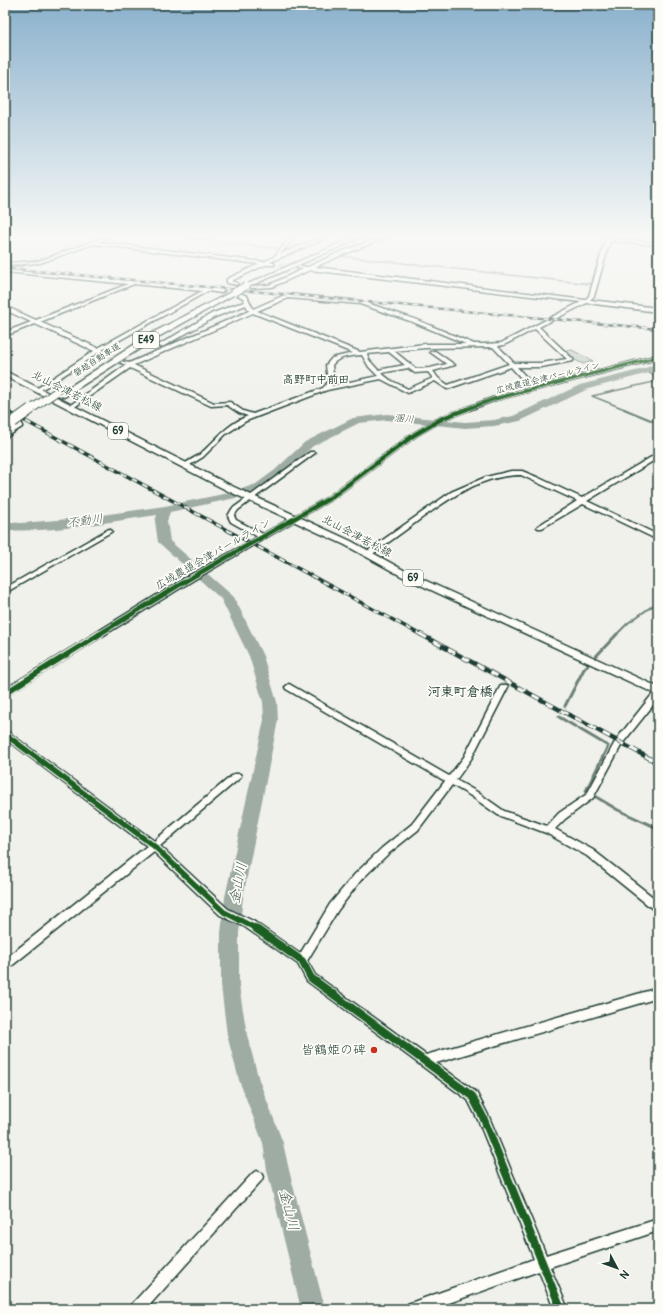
<svg xmlns="http://www.w3.org/2000/svg" width="663" height="1314" viewBox="0 0 663 1314" font-family="Pangolin,'Klee One',sans-serif">
  <style>
    .green { fill: #cdd3cd; stroke: #768880 }
    .lines { fill: none; stroke-linecap: round; stroke-linejoin: round }
    .stream-far2 { stroke: #6c8077; stroke-width: 1.5 }
    .stream-far1 { stroke: #6c8077; stroke-width: 2 }
    .stream { stroke: #6c8077; stroke-width: 3 }
    .river { fill: #9faca4; fill-rule: evenodd }
    .minor-tunnel { stroke: #c6cdc6; stroke-width: 5; stroke-dasharray: 5 2.5; stroke-linecap: butt }
    .minor-casing { stroke: #1f3d34; stroke-width: 3 }
    .major-casing { stroke: #1f3d34; stroke-width: 3 }
    .highway-casing { stroke: #1f3d34; stroke-width: 3 }
    .minor { fill: #fdfcf7; fill-rule: evenodd }
    .major { fill: #fdfcf7; fill-rule: evenodd }
    .highway { fill: #fdfcf7; fill-rule: evenodd }
    .rail-far2-casing { stroke: #1f3d34; stroke-width: 2.5 }
    .rail-far1-casing { stroke: #1f3d34; stroke-width: 3.5 }
    .rail-casing { stroke: #1f3d34; stroke-width: 4.5 }
    .rail-far2 { stroke: #fdfcf7; stroke-width: 1.5; stroke-dasharray: 5; stroke-linecap: butt }
    .rail-far1 { stroke: #fdfcf7; stroke-width: 2; stroke-dasharray: 6; stroke-linecap: butt }
    .rail { stroke: #fdfcf7; stroke-width: 3; stroke-dasharray: 8; stroke-linecap: butt }
    .highway-bridge-far1-casing { stroke: #1f3d34; stroke-width: 9; stroke-linecap: butt }
    .highway-bridge-casing { stroke: #1f3d34; stroke-width: 12; stroke-linecap: butt }
    .highway-bridge-far1 { stroke: #fdfcf7; stroke-width: 7 }
    .highway-bridge { stroke: #fdfcf7; stroke-width: 10 }
    .cycleway-far3-casing { stroke: #fdfcf7; stroke-width: 5 }
    .cycleway-far2-casing { stroke: #fdfcf7; stroke-width: 6 }
    .cycleway-far1-casing { stroke: #fdfcf7; stroke-width: 8 }
    .cycleway-casing { stroke: #fdfcf7; stroke-width: 10 }
    .cycleway-far3 { stroke: #1b5e20; stroke-width: 3.5 }
    .cycleway-far2 { stroke: #1b5e20; stroke-width: 4.5 }
    .cycleway-far1 { stroke: #1b5e20; stroke-width: 5.5 }
    .cycleway { stroke: #1b5e20; stroke-width: 8 }
    .poi-dot { fill: #c8321e; stroke: #fdfcf7; stroke-width: 1.5 }
    .labels { text-anchor: middle; dominant-baseline: central; stroke-width: 3.5; stroke-linejoin: round; paint-order: stroke }
    .far-street-label { font-size: 9px; fill: #1f3d34; stroke: #fdfcf7 }
    .shield { fill: #fdfcf7; stroke: #62766e; stroke-width: 1 }
    .shield-label { font-size: 10px; font-weight: bold; fill: #1f3d34 }
    .far-water-label { font-size: 10px; font-style: italic; fill: #455e56; stroke: #fdfcf7 }
    .far-quarter-label { font-size: 11px; font-weight: bold; fill: #1f3d34; stroke: #fdfcf7 }
    .street-label { font-size: 11px; fill: #1f3d34; stroke: #fdfcf7 }
    .water-label { font-size: 12px; font-style: italic; fill: #455e56; stroke: #fdfcf7 }
    .quarter-label { font-size: 13px; font-weight: bold; fill: #1f3d34; stroke: #fdfcf7 }
    .near-poi-label { font-size: 13px; fill: #1f3d34; stroke: #fdfcf7; text-anchor: end }
    .near-water-label { font-size: 14px; font-style: italic; fill: #455e56; stroke: #fdfcf7 }
  </style>
  <rect width="100%" height="100%" fill="#f0f1eb"/>
  <filter id="ink" filterUnits="userSpaceOnUse"><feTurbulence type="fractalNoise" baseFrequency=".025" numOctaves="2"/><feDisplacementMap in="SourceGraphic" scale="8" xChannelSelector="R" yChannelSelector="G"/><feConvolveMatrix kernelMatrix="1 2 1 2 8 2 1 2 1" color-interpolation-filters="sRGB"/></filter>
  <g filter="url(#ink)">
    <path class="green" d="M 566,350 L 572,350 L 593,361 L 583,364 L 575,360 Z"/>
    <g class="lines">
      <path class="stream-far2" d="M 187,238 L 291,250
        M 339,256 L 591,284 L 606,238
        M 5,266 L 20,267 L 101,238
        M 646,371 L 658,378
        M 627,410 L 592,396 L 658,381"/>
      <path class="stream-far1" d="M 624,409 L 658,423
        M 616,635 L 628,623 L 658,602"/>
      <path class="stream" d="M 565,706 L 584,669 L 617,634
        M 559,717 L 608,746 L 586,791 L 618,810 L 657,828"/>
      <path class="river" d="M 658,363 L 658,370 L 649,373 L 588,389 L 520,421 L 494,426 L 465,428 L 387,420 L 359,423 L 313,446 L 283,474 L 264,488 L 240,497 L 170,512 L 167,521 L 170,541 L 234,597 L 263,656 L 277,702 L 278,720 L 243,897 L 239,933 L 239,986 L 247,1035 L 259,1080 L 283,1143 L 289,1170 L 325,1309 L 301,1309 L 267,1170 L 263,1143 L 239,1080 L 227,1035 L 221,986 L 221,933 L 225,897 L 264,720 L 263,702 L 249,656 L 221,599 L 158,542 L 155,521 L 157,515 C 107,522 55,533 5,530 L 5,522 L 21,523 L 81,518 L 165,506 L 233,492 L 256,484 L 275,470 L 305,442 L 353,418 L 387,414 L 465,422 L 494,420 L 513,416 L 580,385 L 643,369 Z"/>
      <path class="minor-tunnel" d="M 272,264 L 299,267
        M 235,284 L 252,287
        M 221,291 L 238,294
        M 103,353 L 122,362"/>
      <defs>
        <path id="minor" d="M 102,238 L 108,238 L 98,242 L 264,262 L 274,257 L 290,238 L 294,238 L 280,254 L 320,238 L 326,238 L 270,262 L 274,263 L 274,265 L 265,265 L 231,281 L 237,283 L 237,285 L 227,283 L 227,279 L 259,264 L 93,244 L 40,263 L 5,265 L 5,263 L 39,261 Z
          M 379,238 L 385,238 L 342,255 L 315,267 L 585,300 L 589,296 L 606,238 L 658,243 L 658,245 L 610,241 L 594,296 L 590,300 L 658,308 L 658,312 L 587,303 L 539,327 L 573,359 L 573,361 L 541,367 L 517,367 L 535,387 L 658,355 L 658,359 L 496,400 L 445,419 L 416,436 L 332,499 L 192,581 L 5,696 L 5,689 L 186,577 L 258,537 L 231,522 L 228,516 L 232,509 L 310,452 L 314,452 L 315,453 L 238,510 L 234,516 L 236,520 L 263,534 L 328,497 L 412,434 L 441,417 L 492,398 L 530,388 L 511,367 L 447,389 L 435,381 L 408,393 L 381,379 L 327,390 L 246,421 L 226,434 L 203,457 L 185,468 L 182,466 L 183,465 C 188,461 194,458 199,455 C 216,441 225,425 248,416 L 239,413 L 227,405 L 211,406 L 130,368 L 73,408 L 71,409 L 68,407 L 126,365 L 121,363 L 121,361 L 129,363 L 249,311 L 246,305 L 215,317 L 162,347 L 157,346 L 211,314 L 234,305 L 245,302 L 243,298 L 235,294 L 238,292 L 247,296 L 253,309 L 287,294 L 361,301 L 417,320 L 474,344 L 485,344 L 501,343 L 581,302 L 310,270 L 272,287 L 252,288 L 250,287 L 252,286 L 269,285 L 303,269 L 297,268 L 297,266 L 308,267 L 338,253 ZM 288,298 L 360,304 L 413,322 L 466,344 L 425,344 L 360,352 L 257,311 ZM 253,313 L 353,353 L 332,358 L 326,365 L 328,382 L 323,388 L 253,414 L 243,411 L 230,402 L 214,403 L 134,365 ZM 535,329 L 567,359 L 541,363 L 514,363 L 498,346 L 504,345 ZM 493,347 L 509,364 L 448,385 L 438,378 L 433,371 L 455,365 L 435,351 L 430,352 L 447,364 L 430,368 L 416,369 L 394,351 L 425,348 ZM 389,352 L 405,365 L 378,370 L 369,360 L 367,354 ZM 362,355 L 369,367 L 378,376 L 331,386 L 334,382 L 332,365 C 339,356 351,356 362,355 ZM 408,368 L 415,373 L 428,372 L 433,378 L 408,389 L 390,380 L 381,373 Z
          M 5,270 L 221,289 L 224,291 L 221,293 L 208,291 L 102,350 L 104,352 L 103,353 L 98,353 L 38,392 L 36,391 L 36,389 L 94,351 L 35,324 L 5,336 L 5,332 L 31,322 L 5,310 L 5,306 L 36,320 L 128,284 L 5,272 ZM 134,284 L 202,291 L 98,348 L 40,322 Z
          M 658,453 L 658,458 L 587,501 L 658,535 L 658,540 L 583,504 L 542,528 L 538,528 L 537,527 L 538,526 L 577,501 L 521,475 C 481,475 450,498 419,520 C 403,532 386,544 370,556 L 367,556 L 363,554 L 451,492 L 486,477 L 511,471 L 522,471 L 539,478 L 582,498 Z
          M 109,529 L 112,531 L 111,532 L 5,593 L 5,588 Z
          M 289,684 L 449,776 L 464,757 L 501,685 L 507,685 L 508,687 L 471,759 L 456,780 L 477,792 L 504,811 L 547,826 L 559,813 L 587,794 L 616,740 L 655,691 L 658,690 L 658,699 L 622,744 L 593,798 L 565,819 L 555,829 L 593,850 L 658,901 L 658,911 L 654,910 L 587,856 L 546,833 L 498,815 L 471,796 L 452,785 L 418,830 L 388,854 L 361,880 L 338,910 L 307,961 L 315,975 L 426,1055 L 658,988 L 658,998 L 436,1063 L 476,1092 L 489,1117 L 546,1255 L 658,1219 L 658,1231 L 550,1267 L 568,1309 L 554,1309 L 539,1271 L 432,1309 L 406,1309 L 408,1304 L 413,1302 L 534,1259 L 478,1120 L 468,1100 L 307,981 L 298,964 L 245,927 L 220,915 L 154,852 L 9,968 L 5,970 L 5,959 L 147,846 L 5,738 L 5,731 L 8,732 L 154,841 L 234,774 L 240,774 L 241,776 L 240,778 L 160,846 L 228,909 L 253,921 L 300,954 L 330,904 L 355,874 L 382,848 L 412,824 L 445,781 L 286,689 L 285,687 Z
          M 257,1171 L 261,1173 L 263,1177 L 261,1181 L 146,1309 L 130,1309 L 132,1304 L 253,1173 Z"/>
        <path id="major" d="M 5,371 L 234,487 L 351,541 L 409,573 L 658,687 L 658,695 L 403,577 L 345,545 L 228,491 L 5,376 Z"/>
        <path id="highway" d="M 352,238 L 360,238 L 248,287 L 243,286 Z
          M 235,290 L 237,291 L 237,293 L 158,337 L 64,397 L 57,395 L 152,333 Z
          M 19,422 L 22,423 L 22,427 L 5,438 L 5,431 Z"/>
      </defs>
      <use href="#minor" class="minor-casing"/>
      <use href="#major" class="major-casing"/>
      <use href="#highway" class="highway-casing"/>
      <use href="#minor" class="minor"/>
      <use href="#major" class="major"/>
      <use href="#highway" class="highway"/>
      <defs>
        <path id="rail-far2" d="M 5,268 L 658,329"/>
        <path id="rail-far1" d="M 5,410 L 421,635"/>
        <path id="rail" d="M 420,634 L 658,763"/>
      </defs>
      <use href="#rail-far2" class="rail-far2-casing"/>
      <use href="#rail-far1" class="rail-far1-casing"/>
      <use href="#rail" class="rail-casing"/>
      <use href="#rail-far2" class="rail-far2"/>
      <use href="#rail-far1" class="rail-far1"/>
      <use href="#rail" class="rail"/>
      <defs>
        <path id="highway-bridge-far1" d="M 235,292 L 246,286
          M 30,410 L 56,392"/>
        <path id="highway-bridge" d="M 13,422 L 31,409"/>
      </defs>
      <use href="#highway-bridge-far1" class="highway-bridge-far1-casing"/>
      <use href="#highway-bridge" class="highway-bridge-casing"/>
      <use href="#highway-bridge-far1" class="highway-bridge-far1"/>
      <use href="#highway-bridge" class="highway-bridge"/>
      <defs>
        <path id="cycleway-far3" d="M 464,410 L 494,399 L 658,357"/>
        <path id="cycleway-far2" d="M 98,635 L 189,579 L 330,498 L 414,435 L 443,418 L 467,409"/>
        <path id="cycleway-far1" d="M 5,693 L 100,634
          M 5,734 L 154,846 L 224,912 L 257,929"/>
        <path id="cycleway" d="M 255,928 L 302,961 L 311,978 L 472,1096 L 483,1117 L 561,1309"/>
      </defs>
      <use href="#cycleway-far3" class="cycleway-far3-casing"/>
      <use href="#cycleway-far2" class="cycleway-far2-casing"/>
      <use href="#cycleway-far1" class="cycleway-far1-casing"/>
      <use href="#cycleway" class="cycleway-casing"/>
      <use href="#cycleway-far3" class="cycleway-far3"/>
      <use href="#cycleway-far2" class="cycleway-far2"/>
      <use href="#cycleway-far1" class="cycleway-far1"/>
      <use href="#cycleway" class="cycleway"/>
    </g>
  </g>
  <linearGradient id="sky" x2="0" y2="1"><stop stop-color="#8bb1cd"/><stop offset="0.56" stop-color="#f8f9f6"/><stop offset="1" stop-color="#f8f9f6" stop-opacity="0"/></linearGradient>
  <rect width="663" height="422" fill="url(#sky)"/>
  <circle class="poi-dot" cx="374" cy="1050" r="4"/>
  <g class="labels">
    <g class="far-street-label">
      <text transform="translate(97 360) rotate(-33)">磐越自動車道</text>
      <text transform="translate(548 378) rotate(-14)">広域農道会津パールライン</text>
    </g>
    <g class="shield">
      <rect x="133" y="332" width="26" height="16" rx="3"/>
      <rect x="108" y="423" width="20" height="16" rx="3"/>
      <rect x="403" y="570" width="20" height="16" rx="3"/>
    </g>
    <g class="shield-label">
      <text x="146" y="340">E49</text>
      <text x="118" y="431">69</text>
      <text x="413" y="578">69</text>
    </g>
    <g class="far-water-label">
      <text transform="translate(404 419) rotate(5)">溷川</text>
    </g>
    <g class="far-quarter-label">
      <text x="316" y="379">高野町中前田</text>
    </g>
    <g class="street-label">
      <text transform="translate(67 391) rotate(27)">北山会津若松線</text>
      <text transform="translate(357 536) rotate(28)">北山会津若松線</text>
      <text transform="translate(213 554) rotate(-30)">広域農道会津パールライン</text>
    </g>
    <g class="water-label">
      <text transform="translate(85 521) rotate(-7)">不動川</text>
    </g>
    <g class="quarter-label">
      <text x="460" y="692">河東町倉橋</text>
    </g>
    <g class="near-poi-label">
      <text x="366" y="1050">皆鶴姫の碑</text>
    </g>
    <g class="near-water-label">
      <text transform="translate(238 883) rotate(-79)">金山川</text>
      <text transform="translate(289 1210) rotate(76)">金山川</text>
    </g>
  </g>
  <rect width="663" height="1314" fill="none" stroke="#fdfcf7" stroke-width="20"/>
  <rect x="10" y="10" width="643" height="1294" fill="none" stroke="#1f3d34" stroke-width="1.5" filter="url(#ink)"/>
  <g transform="translate(617 1268) rotate(131)" stroke="#fdfcf7" stroke-width="3" paint-order="stroke">
  <path d="M0-3L7 15L0 10L-7 15Z" fill="#1f3d34"/>
  <text y="-6" font-size="11" font-weight="bold" text-anchor="middle" fill="#1f3d34">N</text>
  </g>
</svg>
